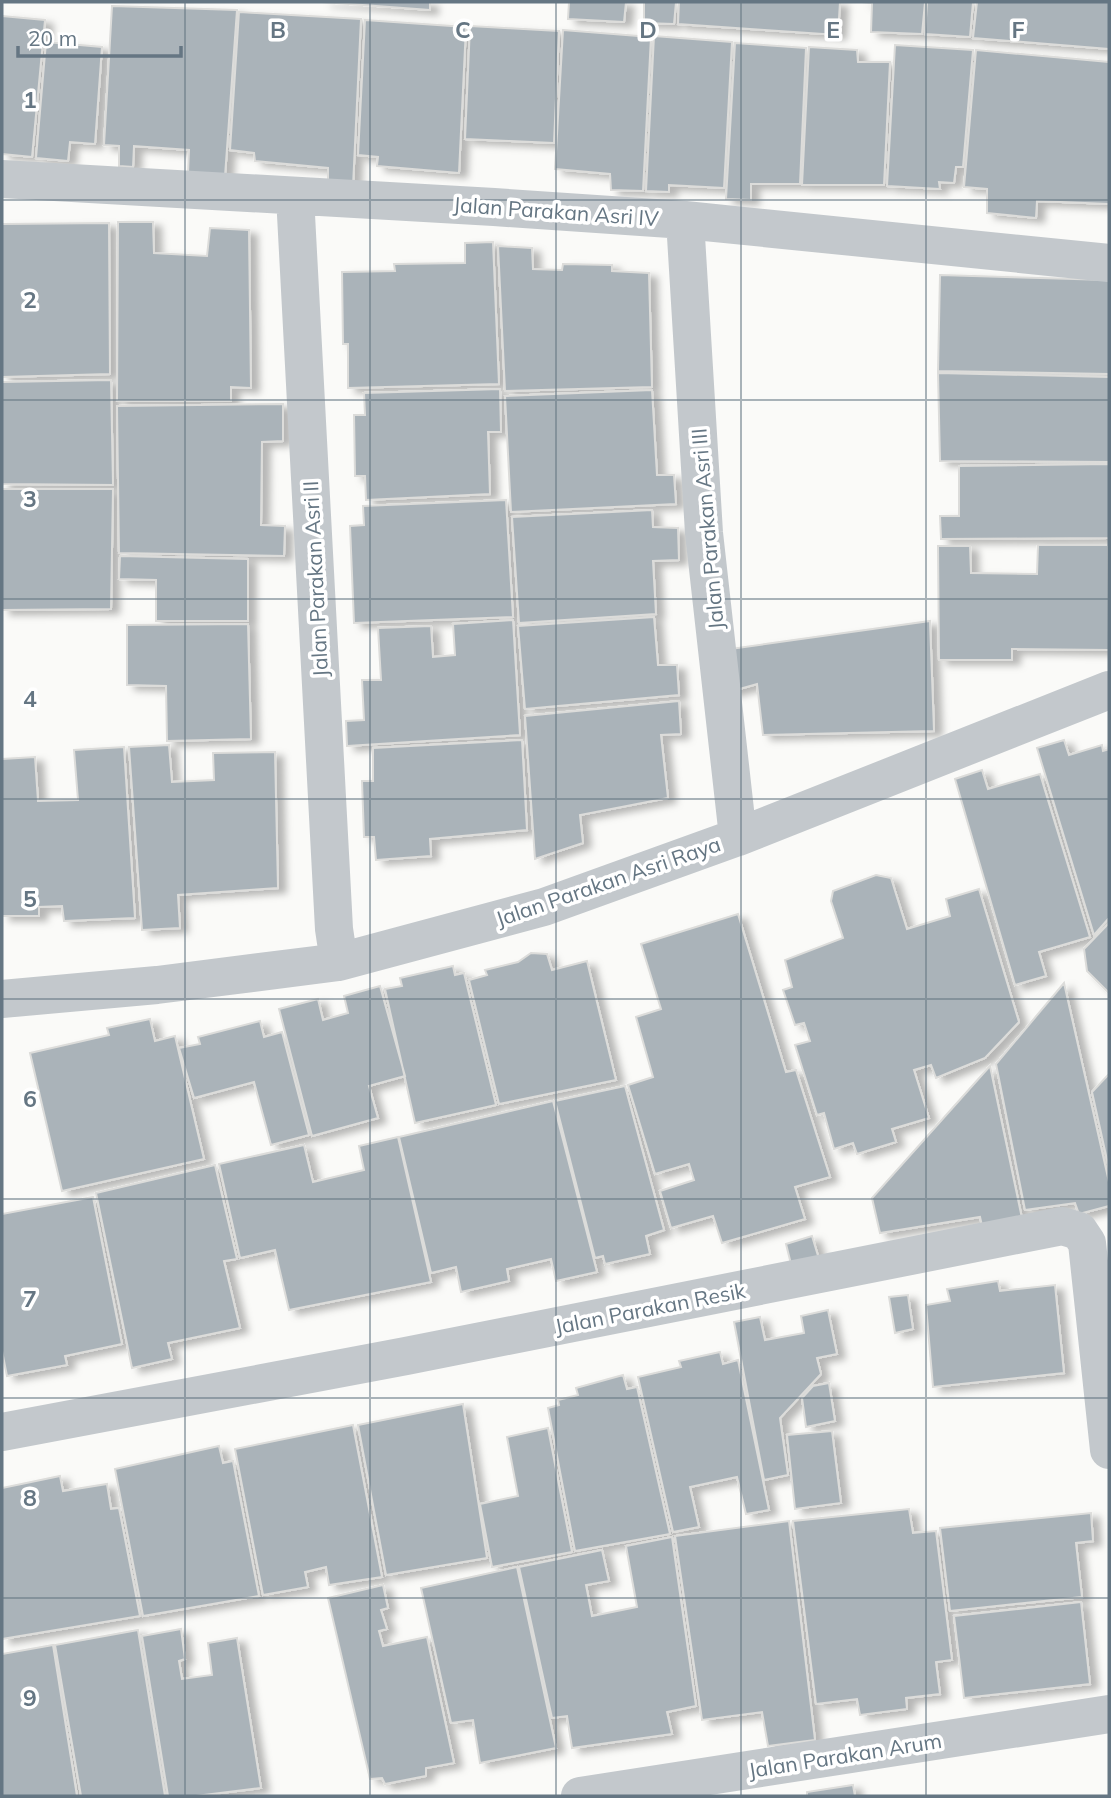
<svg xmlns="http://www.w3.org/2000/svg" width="1111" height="1798" viewBox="0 0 1111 1798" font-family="Mulish,sans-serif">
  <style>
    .building { fill: #aab3b9; stroke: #dcdcda; stroke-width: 2; filter: url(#shadow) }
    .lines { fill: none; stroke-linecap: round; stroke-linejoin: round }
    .minor { stroke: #c3c8cc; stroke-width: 38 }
    .grid { fill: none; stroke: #657683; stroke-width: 2; stroke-opacity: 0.55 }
    .labels { text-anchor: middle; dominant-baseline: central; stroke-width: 7; stroke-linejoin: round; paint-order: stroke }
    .street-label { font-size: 21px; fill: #657683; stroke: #fff }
    .grid-label { font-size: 23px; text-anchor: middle; font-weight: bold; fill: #657683; stroke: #fff; stroke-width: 7; stroke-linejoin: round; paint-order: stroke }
  </style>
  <defs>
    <filter id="shadow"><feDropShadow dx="8" dy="4.5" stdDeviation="3.5" flood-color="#0004"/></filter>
  </defs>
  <rect width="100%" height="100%" fill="#fafaf8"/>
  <path class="building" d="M 322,2 L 430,2 L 430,10 Z
    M 569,2 L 626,2 L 624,22 L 568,19 Z
    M 644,2 L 676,2 L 674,24 L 644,23 Z
    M 679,2 L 840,2 L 838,35 L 678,24 Z
    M 862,2 L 925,2 L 922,34 L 871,32 L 872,3 Z
    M 927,2 L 973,2 L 970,37 L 925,34 Z
    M 977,2 L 1109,2 L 1109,49 L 973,38 Z
    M 112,6 L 237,10 L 225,176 L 188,174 L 189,150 L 134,146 L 133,167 L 119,166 L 119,146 L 104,145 Z
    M 239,12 L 361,19 L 353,186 L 328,184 L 328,168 L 255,161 L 254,153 L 230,150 Z
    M 2,16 L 45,20 L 32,157 L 2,154 Z
    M 365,20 L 466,27 L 459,173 L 377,166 L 378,157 L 358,155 Z
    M 470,26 L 559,31 L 554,143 L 465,139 Z
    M 563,30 L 651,37 L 643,191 L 611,190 L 610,174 L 555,169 Z
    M 654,36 L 732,42 L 724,188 L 669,185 L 669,192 L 646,191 Z
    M 46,42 L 102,47 L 95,144 L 70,142 L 68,161 L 36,158 Z
    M 735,43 L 806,48 L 800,184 L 751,184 L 751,200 L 726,199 Z
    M 895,45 L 973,50 L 963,167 L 956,167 L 954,183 L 939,182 L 940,189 L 887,186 Z
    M 809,47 L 857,50 L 858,62 L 890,62 L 884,185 L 802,185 Z
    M 976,50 L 1109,62 L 1109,204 L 1037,201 L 1036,218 L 987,213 L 987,189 L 964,187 Z
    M 118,222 L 153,222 L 154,253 L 207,256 L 210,228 L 249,230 L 251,388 L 231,387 L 231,401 L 117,401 Z
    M 109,223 L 110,374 L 2,377 L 2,224 Z
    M 493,242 L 499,384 L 348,388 L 348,344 L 343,344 L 342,272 L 395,271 L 394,264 L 465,263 L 465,243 Z
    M 498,246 L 532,248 L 533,269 L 562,270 L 563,264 L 612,265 L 612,271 L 649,273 L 652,387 L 505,391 Z
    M 940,275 L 1109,280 L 1109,374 L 938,371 Z
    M 938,373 L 1109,377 L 1109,462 L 940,461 Z
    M 111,380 L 113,485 L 2,484 L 2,382 Z
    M 500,389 L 501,432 L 488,432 L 490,494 L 366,500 L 365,476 L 355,476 L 354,415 L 365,415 L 364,393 Z
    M 652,390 L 657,475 L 674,475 L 676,504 L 511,512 L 505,396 Z
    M 283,404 L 283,441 L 262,442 L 261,525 L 285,526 L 284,556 L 119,553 L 117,406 Z
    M 1109,464 L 1109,538 L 941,539 L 940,516 L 959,516 L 959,466 Z
    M 2,489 L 113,489 L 111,609 L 2,610 Z
    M 506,500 L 513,617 L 354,623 L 350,526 L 364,525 L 363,506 Z
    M 652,510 L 653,527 L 678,528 L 679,560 L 653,561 L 656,614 L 519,623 L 512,517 Z
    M 1038,545 L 1108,545 L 1109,650 L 1012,649 L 1012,660 L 939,660 L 938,546 L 970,546 L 971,573 L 1037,574 Z
    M 120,556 L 248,559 L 248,621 L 156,621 L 156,580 L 119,579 Z
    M 654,617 L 658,665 L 677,665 L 679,695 L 525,709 L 518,626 Z
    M 513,620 L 520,735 L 347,746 L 346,721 L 364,720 L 362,680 L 381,680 L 378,628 L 431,626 L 433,657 L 455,655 L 453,624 Z
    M 930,621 L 934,731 L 763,735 L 757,684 L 729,692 L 723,650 Z
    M 248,624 L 251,739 L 167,741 L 166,686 L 127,685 L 127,625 Z
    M 679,701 L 681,734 L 661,735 L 668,798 L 580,815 L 583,843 L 535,859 L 525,716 Z
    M 522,740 L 527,830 L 430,839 L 431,856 L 376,860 L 374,837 L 364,837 L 362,781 L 373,781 L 373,748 Z
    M 1064,740 L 1069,755 L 1102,745 L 1103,751 L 1109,749 L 1109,918 L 1094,935 L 1037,748 Z
    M 169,745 L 172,782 L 214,780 L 213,753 L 275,752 L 278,888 L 178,895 L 180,928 L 142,930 L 129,747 Z
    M 124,747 L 135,918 L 64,921 L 62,906 L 39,907 L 39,916 L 2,916 L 2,759 L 35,757 L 38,801 L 78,800 L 74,750 Z
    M 982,770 L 988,789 L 1040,774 L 1090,937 L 1039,952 L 1046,976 L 1015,985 L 955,779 Z
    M 876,875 L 891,878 L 907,929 L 950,916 L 946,899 L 979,889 L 1019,1022 L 985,1058 L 936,1078 L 931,1065 L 914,1070 L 929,1118 L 892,1129 L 896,1142 L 857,1154 L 853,1143 L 834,1149 L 824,1113 L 817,1115 L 795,1045 L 810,1041 L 804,1023 L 795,1025 L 783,990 L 792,987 L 785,960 L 843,938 L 831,901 L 833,891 Z
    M 738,914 L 786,1072 L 796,1070 L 830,1177 L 795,1187 L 805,1219 L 722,1243 L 713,1216 L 671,1228 L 660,1191 L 694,1180 L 689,1164 L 655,1174 L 628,1085 L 653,1077 L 636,1017 L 661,1009 L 641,944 Z
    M 1109,923 L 1109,993 L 1087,971 L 1084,949 Z
    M 531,953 L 547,954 L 552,970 L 587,961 L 616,1080 L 499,1104 L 469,980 L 487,975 L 485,970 L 518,962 Z
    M 453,966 L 455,975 L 464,973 L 496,1105 L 415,1123 L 385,989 L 402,986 L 400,978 Z
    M 1064,983 L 1109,1182 L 1109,1206 L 1079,1214 L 1075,1203 L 1025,1210 L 996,1064 Z
    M 380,986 L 405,1076 L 369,1086 L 378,1118 L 312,1136 L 279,1009 L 318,999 L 323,1020 L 348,1013 L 344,996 Z
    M 150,1019 L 155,1041 L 175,1036 L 204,1159 L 62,1191 L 30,1053 L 109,1035 L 107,1028 Z
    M 260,1021 L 264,1037 L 282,1032 L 309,1135 L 271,1145 L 254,1082 L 194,1098 L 179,1048 L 200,1044 L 198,1037 Z
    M 990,1066 L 1023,1223 L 983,1230 L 980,1217 L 880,1233 L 872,1198 Z
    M 1109,1074 L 1109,1169 L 1092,1092 Z
    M 625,1086 L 664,1230 L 646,1236 L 650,1254 L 605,1264 L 603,1256 L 595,1258 L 555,1101 Z
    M 553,1101 L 597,1272 L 556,1281 L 551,1259 L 507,1269 L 509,1281 L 461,1292 L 456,1267 L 431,1273 L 399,1137 Z
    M 398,1137 L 431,1282 L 289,1310 L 275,1250 L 240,1258 L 219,1164 L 304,1145 L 313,1182 L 364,1170 L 359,1146 Z
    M 215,1165 L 237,1259 L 224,1261 L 240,1328 L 168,1343 L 172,1359 L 132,1368 L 96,1193 Z
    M 93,1197 L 122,1344 L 65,1356 L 67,1365 L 7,1376 L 2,1351 L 2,1214 Z
    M 812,1236 L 819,1259 L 792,1268 L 786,1244 Z
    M 998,1281 L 1000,1291 L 1055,1285 L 1064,1373 L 933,1387 L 926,1305 L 950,1301 L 947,1289 Z
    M 908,1295 L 913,1329 L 895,1333 L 889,1297 Z
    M 828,1310 L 837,1354 L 817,1358 L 821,1374 L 780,1418 L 788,1475 L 764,1480 L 734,1322 L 760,1317 L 765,1340 L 804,1333 L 801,1316 Z
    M 720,1352 L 723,1364 L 738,1360 L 769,1510 L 746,1514 L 737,1477 L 690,1487 L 699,1527 L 673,1532 L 638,1377 L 681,1367 L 679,1361 Z
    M 623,1375 L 627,1389 L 637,1387 L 670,1534 L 575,1551 L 548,1408 L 559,1405 L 558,1400 L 578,1395 L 576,1388 Z
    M 829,1383 L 835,1421 L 806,1427 L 802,1398 L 813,1386 Z
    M 463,1404 L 487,1558 L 386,1575 L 358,1425 Z
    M 353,1425 L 382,1577 L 329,1585 L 326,1567 L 305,1572 L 308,1587 L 263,1595 L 235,1449 Z
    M 548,1428 L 572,1552 L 492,1567 L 480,1504 L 518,1496 L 507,1437 Z
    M 832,1431 L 841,1503 L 795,1509 L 787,1435 Z
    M 219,1446 L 223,1463 L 233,1461 L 259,1596 L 143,1616 L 115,1469 Z
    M 60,1476 L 63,1491 L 107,1484 L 111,1509 L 119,1508 L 140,1616 L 2,1639 L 2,1488 Z
    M 909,1509 L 913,1533 L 936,1531 L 952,1660 L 936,1662 L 940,1694 L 906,1698 L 907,1709 L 860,1715 L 857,1699 L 816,1704 L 793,1521 Z
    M 1091,1513 L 1093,1541 L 1076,1543 L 1082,1597 L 950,1611 L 940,1528 Z
    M 789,1521 L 815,1740 L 768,1746 L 762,1712 L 702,1720 L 675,1536 Z
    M 672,1537 L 696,1706 L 667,1712 L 672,1734 L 572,1748 L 567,1716 L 552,1718 L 519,1567 L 602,1550 L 609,1581 L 586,1585 L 592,1616 L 637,1607 L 626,1546 Z
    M 517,1567 L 556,1748 L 480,1763 L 473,1720 L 451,1723 L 421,1588 Z
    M 383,1585 L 388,1608 L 381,1610 L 387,1629 L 379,1631 L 383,1646 L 427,1637 L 454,1763 L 426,1768 L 426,1776 L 385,1784 L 382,1778 L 370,1779 L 328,1598 Z
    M 1081,1602 L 1090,1684 L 964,1698 L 954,1616 Z
    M 181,1629 L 185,1659 L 179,1661 L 182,1679 L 212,1675 L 208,1643 L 237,1638 L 261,1788 L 196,1796 L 168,1796 L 142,1636 Z
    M 138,1630 L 165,1796 L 81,1796 L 55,1645 Z
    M 53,1645 L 77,1796 L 2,1796 L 2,1654 Z
    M 853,1785 L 855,1796 L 807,1796 L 807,1792 Z"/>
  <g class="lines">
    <path class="minor" d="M 2,179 L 494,207 L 685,220 L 1109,263
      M 295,196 L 334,929 L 339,962
      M 685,220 L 704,533 L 738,837
      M 2,999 L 157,985 L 339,962 L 544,907 L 738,837 L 1109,690
      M 2,1432 L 406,1356 L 1062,1226 L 1079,1231 L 1087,1243 L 1109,1450
      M 580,1796 L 1109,1714"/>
  </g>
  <path class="grid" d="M 185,2 L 185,1796M 370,2 L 370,1796M 556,2 L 556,1796M 741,2 L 741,1796M 926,2 L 926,1796M 2,200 L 1109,200M 2,400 L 1109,400M 2,599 L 1109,599M 2,799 L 1109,799M 2,999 L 1109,999M 2,1199 L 1109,1199M 2,1398 L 1109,1398M 2,1598 L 1109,1598"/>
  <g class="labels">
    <g class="street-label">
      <text transform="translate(556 211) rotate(4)">Jalan Parakan Asri IV</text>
      <text transform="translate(707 529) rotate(-95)">Jalan Parakan Asri III</text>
      <text transform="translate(315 579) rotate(-93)">Jalan Parakan Asri II</text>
      <text transform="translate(608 881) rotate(-19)">Jalan Parakan Asri Raya</text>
      <text transform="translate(650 1308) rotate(-11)">Jalan Parakan Resik</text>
      <text transform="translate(845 1755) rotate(-9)">Jalan Parakan Arum</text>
    </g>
  </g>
  <g class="grid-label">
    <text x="278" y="38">B</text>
    <text x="463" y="38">C</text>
    <text x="648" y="38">D</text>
    <text x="833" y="38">E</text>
    <text x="1018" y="38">F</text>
    <text x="30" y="108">1</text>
    <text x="30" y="308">2</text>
    <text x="30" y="507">3</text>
    <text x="30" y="707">4</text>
    <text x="30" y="907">5</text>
    <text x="30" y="1107">6</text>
    <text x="30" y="1307">7</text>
    <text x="30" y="1506">8</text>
    <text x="30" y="1706">9</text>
  </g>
  <rect width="1111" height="1798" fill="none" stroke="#657683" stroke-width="7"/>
  <path d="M18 46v10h163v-10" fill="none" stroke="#657683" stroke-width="3.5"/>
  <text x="28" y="46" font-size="21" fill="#657683" stroke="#ffffff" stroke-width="5" paint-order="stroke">20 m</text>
</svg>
